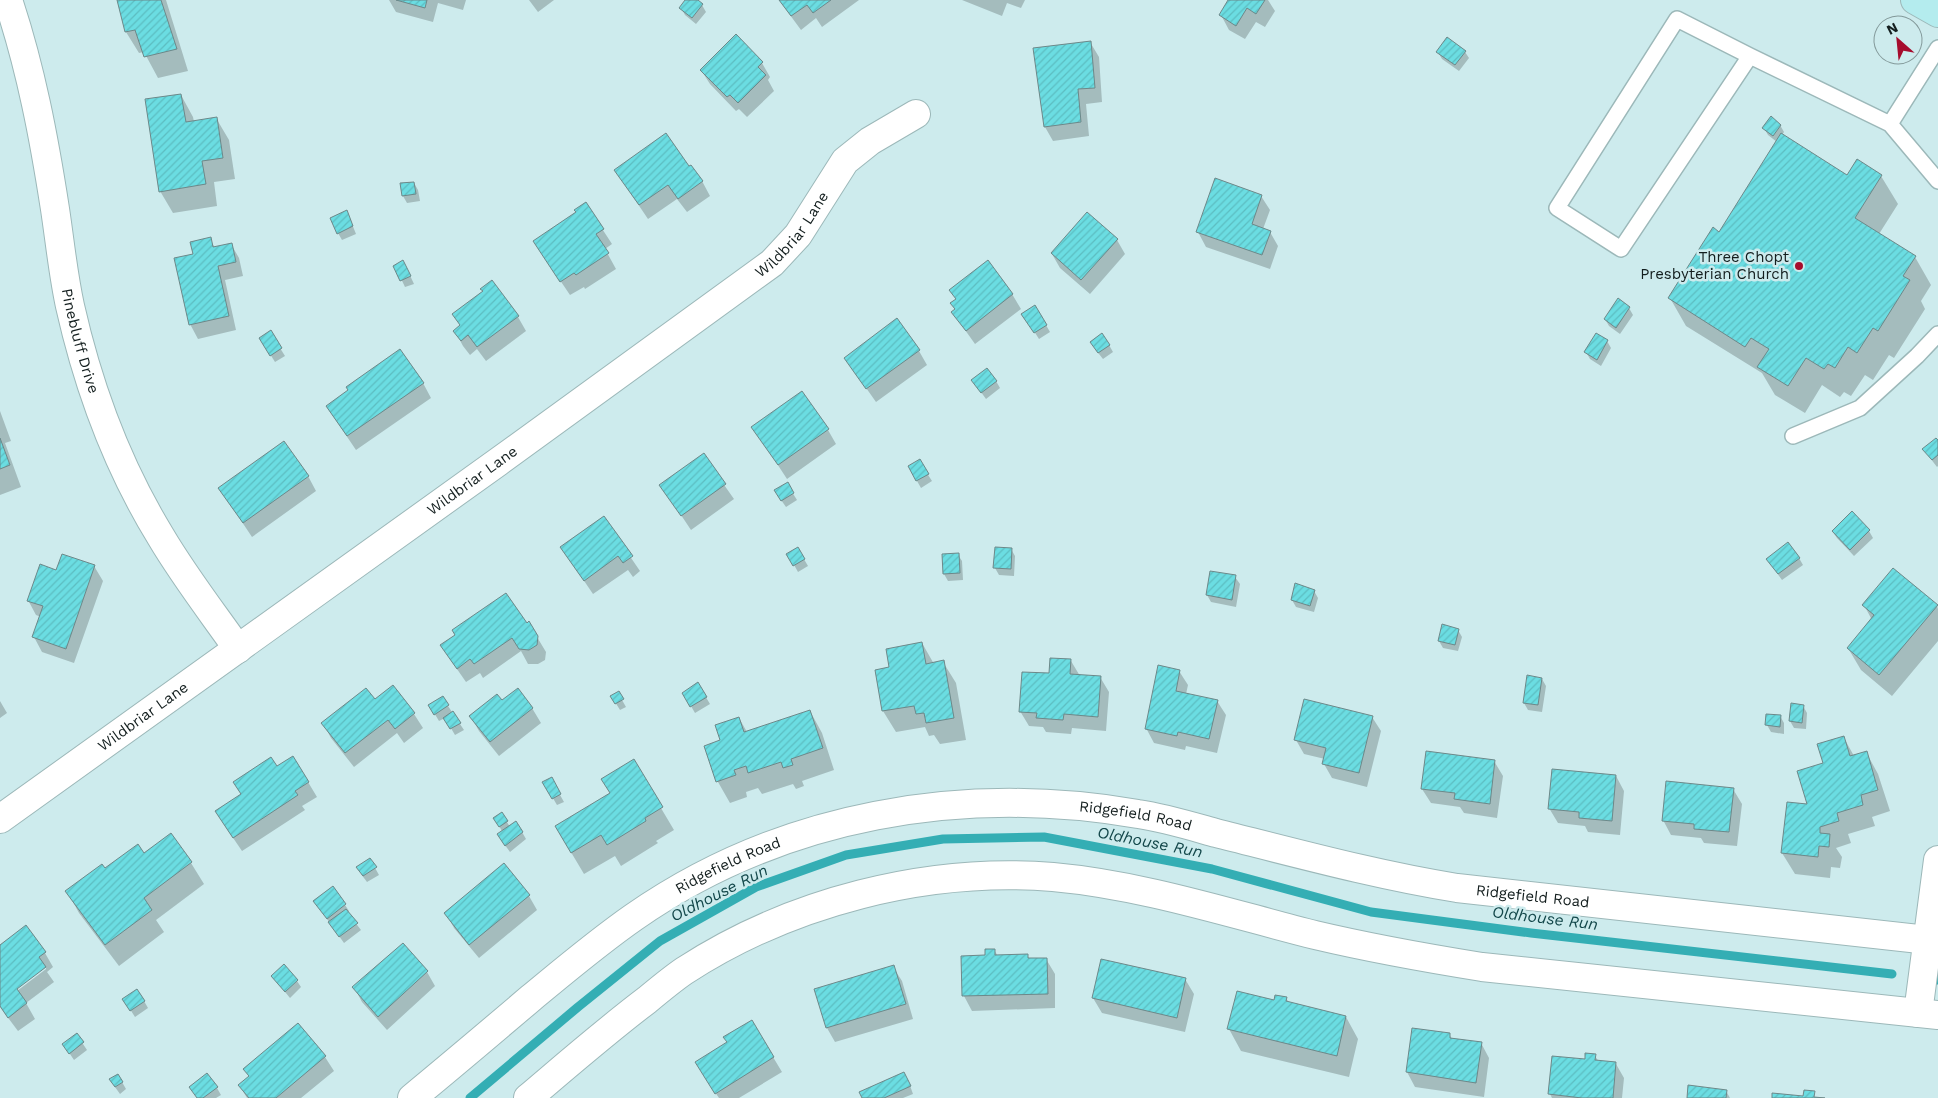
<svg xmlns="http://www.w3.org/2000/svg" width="1938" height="1098" viewBox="0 0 1938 1098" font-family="'Work Sans',sans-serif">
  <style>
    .shadow { fill: #0003; fill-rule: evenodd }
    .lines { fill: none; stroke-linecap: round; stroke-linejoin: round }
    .stream { stroke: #34aeb4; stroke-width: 9 }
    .building { fill: url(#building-hatch); stroke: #6d8889 }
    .lane-casing { stroke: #9cb8b9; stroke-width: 18 }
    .street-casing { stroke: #9cb8b9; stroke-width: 30 }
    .secondary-casing { stroke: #9cb8b9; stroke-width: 30 }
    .lane { stroke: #fff; stroke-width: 15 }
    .street { stroke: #fff; stroke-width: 28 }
    .secondary { stroke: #b4ecee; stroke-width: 28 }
    .poi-dot { fill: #a60c2d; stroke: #cdebed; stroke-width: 2 }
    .labels { text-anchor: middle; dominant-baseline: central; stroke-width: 5; stroke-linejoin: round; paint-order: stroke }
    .street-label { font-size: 15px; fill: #131e1e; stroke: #cdebed }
    .poi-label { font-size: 15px; fill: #131e1e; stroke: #cdebed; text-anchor: end }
    .water-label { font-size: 16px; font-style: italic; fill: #13474a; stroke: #cdebed }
  </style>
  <defs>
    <pattern id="building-hatch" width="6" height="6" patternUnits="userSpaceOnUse" patternTransform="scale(1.25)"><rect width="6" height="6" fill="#6bdde2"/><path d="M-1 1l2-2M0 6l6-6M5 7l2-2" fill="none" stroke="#5cbdc1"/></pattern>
  </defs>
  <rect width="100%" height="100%" fill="#cdebed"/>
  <path class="shadow" d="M 117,0 L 166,0 L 188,71 L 158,78 L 144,52 L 139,53 L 126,32 Z
    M 389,0 L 466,0 L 463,10 L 438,3 L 433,22 L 396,12 Z
    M 529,0 L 554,0 L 538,12 Z
    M 687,0 L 696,0 L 702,5 L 706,12 L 696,24 L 685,15 L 681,8 Z
    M 779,0 L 859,0 L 822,27 L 816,18 L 801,30 Z
    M 962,0 L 1025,0 L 1021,8 L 1007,3 L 1002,16 Z
    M 1229,0 L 1268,0 L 1275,11 L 1265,27 L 1256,22 L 1245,39 L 1229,30 L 1221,15 Z
    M 1090,42 L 1099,57 L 1102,102 L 1086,104 L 1089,136 L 1053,141 L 1045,127 Z
    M 1438,52 L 1465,52 L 1469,58 L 1459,71 L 1442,59 Z
    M 762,63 L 770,77 L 768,80 L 774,91 L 747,117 L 739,109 L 736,111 L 710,84 L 701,70 Z
    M 181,95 L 193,117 L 194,122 L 216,118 L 229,140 L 235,179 L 214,182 L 217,206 L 173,213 L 160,191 Z
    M 1780,125 L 1784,132 L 1782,135 L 1848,176 L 1858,161 L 1881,176 L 1898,204 L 1879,234 L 1915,257 L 1931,285 L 1921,301 L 1925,309 L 1894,358 L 1889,355 L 1873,380 L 1865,375 L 1851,396 L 1844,392 L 1840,397 L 1822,385 L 1805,413 L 1775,395 L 1762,373 L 1686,326 L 1670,298 L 1719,233 L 1777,142 L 1768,135 L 1764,128 Z
    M 689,168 L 702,181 L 710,196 L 687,212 L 677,199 L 648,219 L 615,170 Z
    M 414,183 L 418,190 L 420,201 L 407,203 L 403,196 L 401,184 Z
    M 1261,196 L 1270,210 L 1263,229 L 1270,232 L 1278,246 L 1270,269 L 1206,247 L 1198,232 Z
    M 586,204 L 612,244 L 605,249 L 616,269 L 585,289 L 584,287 L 570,295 L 543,255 Z
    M 350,219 L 356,234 L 342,240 L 338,233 Z
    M 210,239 L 215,248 L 231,244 L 239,258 L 243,276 L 225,280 L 236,330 L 198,339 L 190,324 L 194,255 Z
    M 1117,240 L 1125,254 L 1090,294 L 1060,268 L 1052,254 Z
    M 395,266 L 407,269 L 414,284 L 405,287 Z
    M 1012,294 L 1021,309 L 975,344 L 953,313 Z
    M 1618,300 L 1629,308 L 1633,315 L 1620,334 L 1609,326 L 1605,319 Z
    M 1035,306 L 1050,332 L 1039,339 L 1023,314 Z
    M 454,314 L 518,317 L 526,331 L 486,361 L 477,349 L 470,355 L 463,346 L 455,331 L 461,326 Z
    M 270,332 L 285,356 L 275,362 L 260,338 Z
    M 1607,341 L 1611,348 L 1601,366 L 1590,359 L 1586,352 Z
    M 1109,345 L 1113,352 L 1103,359 L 1095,349 Z
    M 919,351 L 927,365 L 876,402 L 845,358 Z
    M 973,381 L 996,381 L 1000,388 L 986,399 Z
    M 423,383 L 431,398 L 356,450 L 327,407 Z
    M 0,411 L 11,441 L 5,443 L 21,487 L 0,495 Z
    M 753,427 L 828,430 L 836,444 L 787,479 Z
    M 1938,442 L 1938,466 L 1937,467 L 1924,450 Z
    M 703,455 L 734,499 L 691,530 L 661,485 Z
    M 919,461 L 932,481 L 921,488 L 909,467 Z
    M 308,476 L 316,491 L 252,537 L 220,489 Z
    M 787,484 L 797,500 L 786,507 L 779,497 Z
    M 603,517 L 640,571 L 633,577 L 628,570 L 593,594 L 561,547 Z
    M 1869,531 L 1873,538 L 1854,556 L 1837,538 L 1833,532 Z
    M 798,549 L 808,566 L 798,572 L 788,554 Z
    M 1011,549 L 1015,556 L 1014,576 L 999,575 L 995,568 Z
    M 958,555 L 962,561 L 963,580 L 948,581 L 944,574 L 943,556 Z
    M 1799,558 L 1803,565 L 1782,580 L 1772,566 Z
    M 94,566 L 103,581 L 74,663 L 42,652 L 34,637 L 41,617 L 36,615 L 28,600 L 57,571 Z
    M 1235,577 L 1240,584 L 1236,607 L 1211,602 L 1207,595 Z
    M 1314,591 L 1318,598 L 1314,612 L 1296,607 L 1292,600 Z
    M 1864,605 L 1937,606 L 1938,609 L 1938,641 L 1892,696 L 1861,670 L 1848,648 L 1872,620 Z
    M 1458,630 L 1462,637 L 1458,651 L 1443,648 L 1439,641 Z
    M 456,635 L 537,637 L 546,652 L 545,660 L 538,664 L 528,664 L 521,651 L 483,678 L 480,673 L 466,682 L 450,659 Z
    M 922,643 L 934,664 L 943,662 L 956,683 L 966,740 L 940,744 L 934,735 L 929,736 L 925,727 L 896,732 L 883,711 L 891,668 Z
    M 1071,661 L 1080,676 L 1100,677 L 1109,692 L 1106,731 L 1072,728 L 1071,734 L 1046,732 L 1043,727 L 1029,726 L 1020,711 L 1050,674 Z
    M 1179,671 L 1188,685 L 1186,694 L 1217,701 L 1226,715 L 1217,753 L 1186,746 L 1185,750 L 1154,743 L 1146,728 Z
    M 1542,679 L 1546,686 L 1542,712 L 1528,710 L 1524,703 Z
    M 698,684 L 710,704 L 695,713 L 684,694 Z
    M 393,687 L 414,714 L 423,728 L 404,743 L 397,733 L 354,767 L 331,738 L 323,723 L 375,701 Z
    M 618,693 L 626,707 L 620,710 L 612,697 Z
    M 442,697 L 464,730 L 455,735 L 445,718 L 439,721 L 430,706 Z
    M 0,701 L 7,713 L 0,718 Z
    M 502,701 L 532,708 L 541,723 L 499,756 L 479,731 L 471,717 Z
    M 1803,706 L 1807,713 L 1806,729 L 1794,728 L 1790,721 Z
    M 810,711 L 822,733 L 834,770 L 802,781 L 804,786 L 796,789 L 793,784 L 762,794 L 758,788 L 746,792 L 747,797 L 730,803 L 718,782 L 706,747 L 722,741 L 739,718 L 747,732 Z
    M 1780,716 L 1784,723 L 1784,734 L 1771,732 L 1767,725 Z
    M 1372,717 L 1381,731 L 1367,787 L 1332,778 L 1324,764 L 1325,759 L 1304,754 L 1296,740 Z
    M 1844,738 L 1854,756 L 1866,752 L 1878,774 L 1890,811 L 1872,817 L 1875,826 L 1848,834 L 1851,843 L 1836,848 L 1842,857 L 1840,868 L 1831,867 L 1830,878 L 1795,874 L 1782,853 L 1809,806 L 1824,764 Z
    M 633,761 L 674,830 L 656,841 L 658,843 L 621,866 L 615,856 L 584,874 L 556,827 L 611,794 Z
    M 1494,761 L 1503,776 L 1497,818 L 1464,813 L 1460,807 L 1431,803 L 1422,789 Z
    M 277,768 L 308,782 L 317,797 L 302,806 L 305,810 L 242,851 L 225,826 L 242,795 Z
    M 1616,776 L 1624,791 L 1620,835 L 1588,832 L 1585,826 L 1558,823 L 1549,808 Z
    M 551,779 L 564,802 L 557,805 L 544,783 Z
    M 1733,789 L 1742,804 L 1737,846 L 1704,843 L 1701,838 L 1671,835 L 1663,820 Z
    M 502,814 L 510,827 L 522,832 L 526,839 L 510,852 L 502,841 L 502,831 L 495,819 Z
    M 171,835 L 191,863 L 204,884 L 156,920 L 164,932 L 119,966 L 79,913 L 67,891 L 105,870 L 144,854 Z
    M 370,859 L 379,875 L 367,882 L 361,874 Z
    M 529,896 L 537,910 L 479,958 L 454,928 L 446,913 Z
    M 315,902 L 345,905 L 349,911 L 348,913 L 361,930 L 344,943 Z
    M 0,946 L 45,953 L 53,967 L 47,972 L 54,982 L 26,1003 L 35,1019 L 18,1031 L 0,1007 ZM 46,966 L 46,969 L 13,994 L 11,992 Z
    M 994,950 L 998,956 L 1027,955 L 1030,960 L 1046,959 L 1055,974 L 1055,1008 L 972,1011 L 964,996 L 962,957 L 987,957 Z
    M 893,967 L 902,981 L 913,1019 L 835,1042 L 827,1028 Z
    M 427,972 L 435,986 L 387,1030 L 362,1002 L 354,987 Z
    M 272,976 L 297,981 L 301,987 L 290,998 Z
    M 1185,979 L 1194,994 L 1185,1032 L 1102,1013 L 1093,998 Z
    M 1286,998 L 1289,1003 L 1346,1017 L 1358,1039 L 1349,1077 L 1241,1051 L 1229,1029 L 1275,1001 Z
    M 144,1001 L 148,1008 L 135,1017 L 128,1006 Z
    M 298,1024 L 325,1057 L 334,1071 L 301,1098 L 247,1098 L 240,1086 L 249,1077 L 245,1069 Z
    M 1449,1034 L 1452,1039 L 1481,1043 L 1489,1058 L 1484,1097 L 1415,1087 L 1407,1072 Z
    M 77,1035 L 87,1050 L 74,1060 L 68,1051 Z
    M 728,1043 L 773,1057 L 782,1072 L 739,1098 L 719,1098 L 705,1077 Z
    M 1595,1056 L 1599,1062 L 1616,1064 L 1624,1078 L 1622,1098 L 1552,1098 L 1550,1094 L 1586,1060 Z
    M 908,1080 L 913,1094 L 903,1098 L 863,1098 Z
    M 122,1082 L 126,1089 L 120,1094 L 115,1087 Z
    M 217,1088 L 221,1095 L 216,1098 L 198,1098 Z
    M 1726,1091 L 1730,1098 L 1688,1098 Z"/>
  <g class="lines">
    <path class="stream" d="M 1937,980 L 1938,980
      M 470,1098 L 578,1007 L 660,941 L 756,887 L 846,855 L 943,839 L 1044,837 L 1212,869 L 1371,912 L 1531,933 L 1892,974"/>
  </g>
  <path class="building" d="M 117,0 L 161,0 L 177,49 L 144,57 L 135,30 L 125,32 Z
    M 396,0 L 427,0 L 425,8 Z
    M 685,0 L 698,0 L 703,4 L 692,18 L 679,8 Z
    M 779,0 L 831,0 L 813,13 L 807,5 L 791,16 Z
    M 1228,0 L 1265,0 L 1256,14 L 1247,8 L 1236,26 L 1219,15 Z
    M 736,34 L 763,62 L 758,67 L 766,75 L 738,103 L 730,95 L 727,97 L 700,70 Z
    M 1447,37 L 1466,51 L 1455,65 L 1436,52 Z
    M 1091,41 L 1095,88 L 1078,89 L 1081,122 L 1044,127 L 1033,48 Z
    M 181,94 L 186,122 L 217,117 L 223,158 L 202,161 L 206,184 L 159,192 L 145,99 Z
    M 1771,116 L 1781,125 L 1773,136 L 1762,128 Z
    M 666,133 L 689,166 L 691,165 L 703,181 L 678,199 L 668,185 L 639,205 L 614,170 Z
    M 1781,133 L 1847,175 L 1857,159 L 1882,175 L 1855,218 L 1916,256 L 1903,276 L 1910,280 L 1878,331 L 1873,328 L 1857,353 L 1848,347 L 1835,368 L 1828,364 L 1824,369 L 1806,358 L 1788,386 L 1757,367 L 1769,349 L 1751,338 L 1745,347 L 1668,298 L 1713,227 L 1719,232 Z
    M 1215,178 L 1262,195 L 1252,224 L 1271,231 L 1262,255 L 1196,232 Z
    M 414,182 L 416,194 L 402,196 L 400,183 Z
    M 586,202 L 604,229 L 596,234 L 609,253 L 576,275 L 574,273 L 560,282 L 533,241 L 576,212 L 574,210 Z
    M 347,210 L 353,226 L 337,234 L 330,218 Z
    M 1087,212 L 1118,239 L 1081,280 L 1051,253 Z
    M 211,237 L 213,247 L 232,243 L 236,262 L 218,266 L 229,316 L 189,325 L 174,258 L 193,254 L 190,242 Z
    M 403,260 L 411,276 L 400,281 L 393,266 Z
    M 988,260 L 1013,294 L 966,331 L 951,312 L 955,309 L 950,303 L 956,299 L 949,290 Z
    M 492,280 L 519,316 L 477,347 L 468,335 L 461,341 L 453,331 L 460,325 L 452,314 L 483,291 L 480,289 Z
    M 1618,298 L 1630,307 L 1616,328 L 1604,319 Z
    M 1035,305 L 1047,325 L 1034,333 L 1021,314 Z
    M 897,318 L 920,350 L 866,389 L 844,358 Z
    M 271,330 L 282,348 L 270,356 L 259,338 Z
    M 1102,333 L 1110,345 L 1098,353 L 1090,342 Z
    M 1596,333 L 1608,340 L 1597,360 L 1584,352 Z
    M 400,349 L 424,383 L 347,436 L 326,406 L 348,390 L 346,387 Z
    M 987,368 L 997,381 L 981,393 L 971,380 Z
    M 802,391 L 829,429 L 778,465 L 751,427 Z
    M 0,438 L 10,465 L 0,469 Z
    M 1936,438 L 1938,440 L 1938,455 L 1932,460 L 1922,449 Z
    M 284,441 L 309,476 L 243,523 L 218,488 Z
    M 704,453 L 726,484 L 681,516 L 659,485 Z
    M 920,459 L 929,474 L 916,481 L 908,466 Z
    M 788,482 L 794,493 L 781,501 L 774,490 Z
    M 1852,511 L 1870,530 L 1850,550 L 1832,531 Z
    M 604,516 L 633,556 L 623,563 L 618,556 L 584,581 L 560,547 Z
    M 1788,542 L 1800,558 L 1778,574 L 1766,559 Z
    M 798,547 L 805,559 L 793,566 L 786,554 Z
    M 995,547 L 1012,548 L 1011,569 L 993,568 Z
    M 959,553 L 960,573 L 943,574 L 942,554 Z
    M 62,554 L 95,565 L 66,649 L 32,637 L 43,606 L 27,601 L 40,564 L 56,570 Z
    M 1893,568 L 1938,605 L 1879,675 L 1847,648 L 1874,615 L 1862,605 Z
    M 1210,571 L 1236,575 L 1232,600 L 1206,595 Z
    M 1295,583 L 1315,590 L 1310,606 L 1291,600 Z
    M 506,593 L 527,623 L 529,621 L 538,636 L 537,645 L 529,650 L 519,649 L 512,638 L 474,664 L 470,659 L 457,669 L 440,645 L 455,635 L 452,630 Z
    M 1442,624 L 1459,629 L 1455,645 L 1438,641 Z
    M 922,642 L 926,664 L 944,660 L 954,718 L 926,723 L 924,713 L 916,714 L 914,706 L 882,711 L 875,670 L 889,667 L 886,649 Z
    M 1050,658 L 1071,659 L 1070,674 L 1101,676 L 1098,717 L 1064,714 L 1063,720 L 1036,718 L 1037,713 L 1019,712 L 1022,672 L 1049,673 Z
    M 1158,665 L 1180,670 L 1176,691 L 1218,700 L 1209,739 L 1178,732 L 1177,736 L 1145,729 Z
    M 1527,675 L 1542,678 L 1538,705 L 1523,703 Z
    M 698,682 L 707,697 L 690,707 L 682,693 Z
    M 393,685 L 415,713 L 395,729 L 388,720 L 345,753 L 321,723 L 366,688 L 375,699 Z
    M 518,688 L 533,708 L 490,742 L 469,716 L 497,694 L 502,700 Z
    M 619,691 L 624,699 L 615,704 L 610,696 Z
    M 443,696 L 449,705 L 434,715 L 428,705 Z
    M 1304,699 L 1373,716 L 1359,773 L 1322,764 L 1326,748 L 1294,740 Z
    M 1791,703 L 1804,705 L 1802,723 L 1789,721 Z
    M 810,710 L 823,748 L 791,759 L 793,765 L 783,768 L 781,762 L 748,773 L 746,766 L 734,770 L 736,775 L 716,782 L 704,746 L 720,740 L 715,725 L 739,717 L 744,732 Z
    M 453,711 L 461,723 L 450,729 L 443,718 Z
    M 1766,714 L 1781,715 L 1780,727 L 1765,725 Z
    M 1844,736 L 1850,756 L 1867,751 L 1878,790 L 1861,795 L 1863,805 L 1837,813 L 1839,821 L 1820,827 L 1820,833 L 1830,834 L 1829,847 L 1819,846 L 1818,857 L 1781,853 L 1787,802 L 1807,804 L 1797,771 L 1823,763 L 1817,744 Z
    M 1426,751 L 1495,760 L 1490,804 L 1454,799 L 1455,793 L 1421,789 Z
    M 293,756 L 309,782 L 295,791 L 298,795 L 233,838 L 215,811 L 241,794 L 233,782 L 271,757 L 277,766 Z
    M 634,759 L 663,807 L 645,818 L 646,821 L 607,845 L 601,835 L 571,853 L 555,826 L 610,793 L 601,779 Z
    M 1552,769 L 1616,775 L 1612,821 L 1579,818 L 1579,812 L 1548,809 Z
    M 552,777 L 561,794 L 552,799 L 542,782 Z
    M 1666,781 L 1734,788 L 1729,832 L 1694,829 L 1694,824 L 1662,821 Z
    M 502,812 L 508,821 L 499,827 L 493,818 Z
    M 516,821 L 523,832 L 505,846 L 497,834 Z
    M 171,833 L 192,862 L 144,898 L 152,910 L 105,945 L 65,891 L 102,864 L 105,868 L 138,844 L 144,853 Z
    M 370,858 L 377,867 L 363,876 L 356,867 Z
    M 504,863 L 530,895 L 469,945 L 444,913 Z
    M 333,886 L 346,904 L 327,919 L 313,901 Z
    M 346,909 L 358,923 L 339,937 L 328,922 Z
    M 26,925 L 46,952 L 39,957 L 46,967 L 17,989 L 27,1003 L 8,1018 L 0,1006 L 0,945 Z
    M 403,943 L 428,971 L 378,1017 L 352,987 Z
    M 985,949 L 995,949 L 995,955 L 1028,954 L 1028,958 L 1047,958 L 1048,994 L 962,996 L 961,956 L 985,955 Z
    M 1101,959 L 1186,978 L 1177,1018 L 1092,998 Z
    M 284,964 L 298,980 L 285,992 L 271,976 Z
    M 894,965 L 906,1004 L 826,1028 L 814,989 Z
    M 137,989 L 145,1001 L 130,1011 L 122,999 Z
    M 1237,991 L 1274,1000 L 1275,995 L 1287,997 L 1286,1001 L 1346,1016 L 1337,1056 L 1227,1029 Z
    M 752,1020 L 774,1057 L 715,1094 L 695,1062 L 727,1042 L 723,1037 Z
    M 298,1023 L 326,1056 L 276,1098 L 249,1098 L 238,1085 L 249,1076 L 243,1069 Z
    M 1412,1028 L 1450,1033 L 1450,1038 L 1482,1042 L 1476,1083 L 1406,1072 Z
    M 77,1033 L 84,1042 L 69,1054 L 62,1044 Z
    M 1585,1053 L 1596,1054 L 1595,1060 L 1616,1062 L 1613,1098 L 1582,1098 L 1548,1094 L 1552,1056 L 1585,1059 Z
    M 904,1072 L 911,1086 L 884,1098 L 862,1098 L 859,1092 Z
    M 207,1073 L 218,1087 L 203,1098 L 197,1098 L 189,1087 Z
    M 118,1074 L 123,1082 L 115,1087 L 109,1079 Z
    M 1688,1085 L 1727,1090 L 1726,1098 L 1687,1098 Z
    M 1804,1090 L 1815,1091 L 1814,1097 L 1825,1098 L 1772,1098 L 1772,1093 L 1803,1096 Z"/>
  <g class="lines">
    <defs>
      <path id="lane" d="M 1750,56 L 1621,249 L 1557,208 L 1677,19 L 1750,56 L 1890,124 L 1938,48
        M 1890,124 L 1938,181
        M 1793,436 L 1860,408 L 1917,356 L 1938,334"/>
      <g id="street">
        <path id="s1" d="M 8,0 C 31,69 44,138 55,209 C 60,242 63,274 70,306 C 88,386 118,467 161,537 C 184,576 212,612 238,649"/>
        <path id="s2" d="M 0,819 L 498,462 L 772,263 L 798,235 L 845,161 L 870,141 L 916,114"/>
        <path d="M 1918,1013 L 1938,860"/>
        <path id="s3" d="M 412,1098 C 452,1065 491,1032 531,998 C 565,970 598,942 634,917 C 782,814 963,784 1138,814 C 1165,818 1191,826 1216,833 C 1296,853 1376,875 1457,888 L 1938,941"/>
        <path d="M 528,1098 C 567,1065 606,1031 647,1000 C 659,990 671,980 684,971 C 790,902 926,867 1053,877 C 1142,885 1228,913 1315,935 C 1370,948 1426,958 1482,967 L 1938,1015"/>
      </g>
      <path id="secondary" d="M 1915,0 L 1938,13"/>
    </defs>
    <use href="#lane" class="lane-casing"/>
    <use href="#street" class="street-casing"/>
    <use href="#secondary" class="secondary-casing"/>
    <use href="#lane" class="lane"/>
    <use href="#street" class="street"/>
    <use href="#secondary" class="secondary"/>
  </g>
  <circle class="poi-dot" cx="1799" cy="266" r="5"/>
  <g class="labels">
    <g class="street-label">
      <text stroke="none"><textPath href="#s2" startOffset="986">Wildbriar Lane</textPath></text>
      <text stroke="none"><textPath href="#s1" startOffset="349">Pinebluff Drive</textPath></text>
      <text stroke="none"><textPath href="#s2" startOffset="581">Wildbriar Lane</textPath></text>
      <text stroke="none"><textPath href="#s2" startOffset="176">Wildbriar Lane</textPath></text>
      <text stroke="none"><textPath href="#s3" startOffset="812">Ridgefield Road</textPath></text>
      <text stroke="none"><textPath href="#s3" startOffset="394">Ridgefield Road</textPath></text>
      <text stroke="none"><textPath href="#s3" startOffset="1218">Ridgefield Road</textPath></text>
    </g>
    <g class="poi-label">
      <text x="1789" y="257">Three Chopt<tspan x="1789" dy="17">Presbyterian Church</tspan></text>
    </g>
    <g class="water-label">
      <text transform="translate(1150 842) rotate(11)">Oldhouse Run</text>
      <text transform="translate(719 893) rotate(-27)">Oldhouse Run</text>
      <text transform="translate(1545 918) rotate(7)">Oldhouse Run</text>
    </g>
  </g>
  <g transform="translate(1898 40) rotate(333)"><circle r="24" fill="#cdebed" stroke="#83999a"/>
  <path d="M0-4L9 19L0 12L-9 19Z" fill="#a60c2d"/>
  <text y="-8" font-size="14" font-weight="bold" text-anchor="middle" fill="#131e1e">N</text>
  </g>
</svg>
